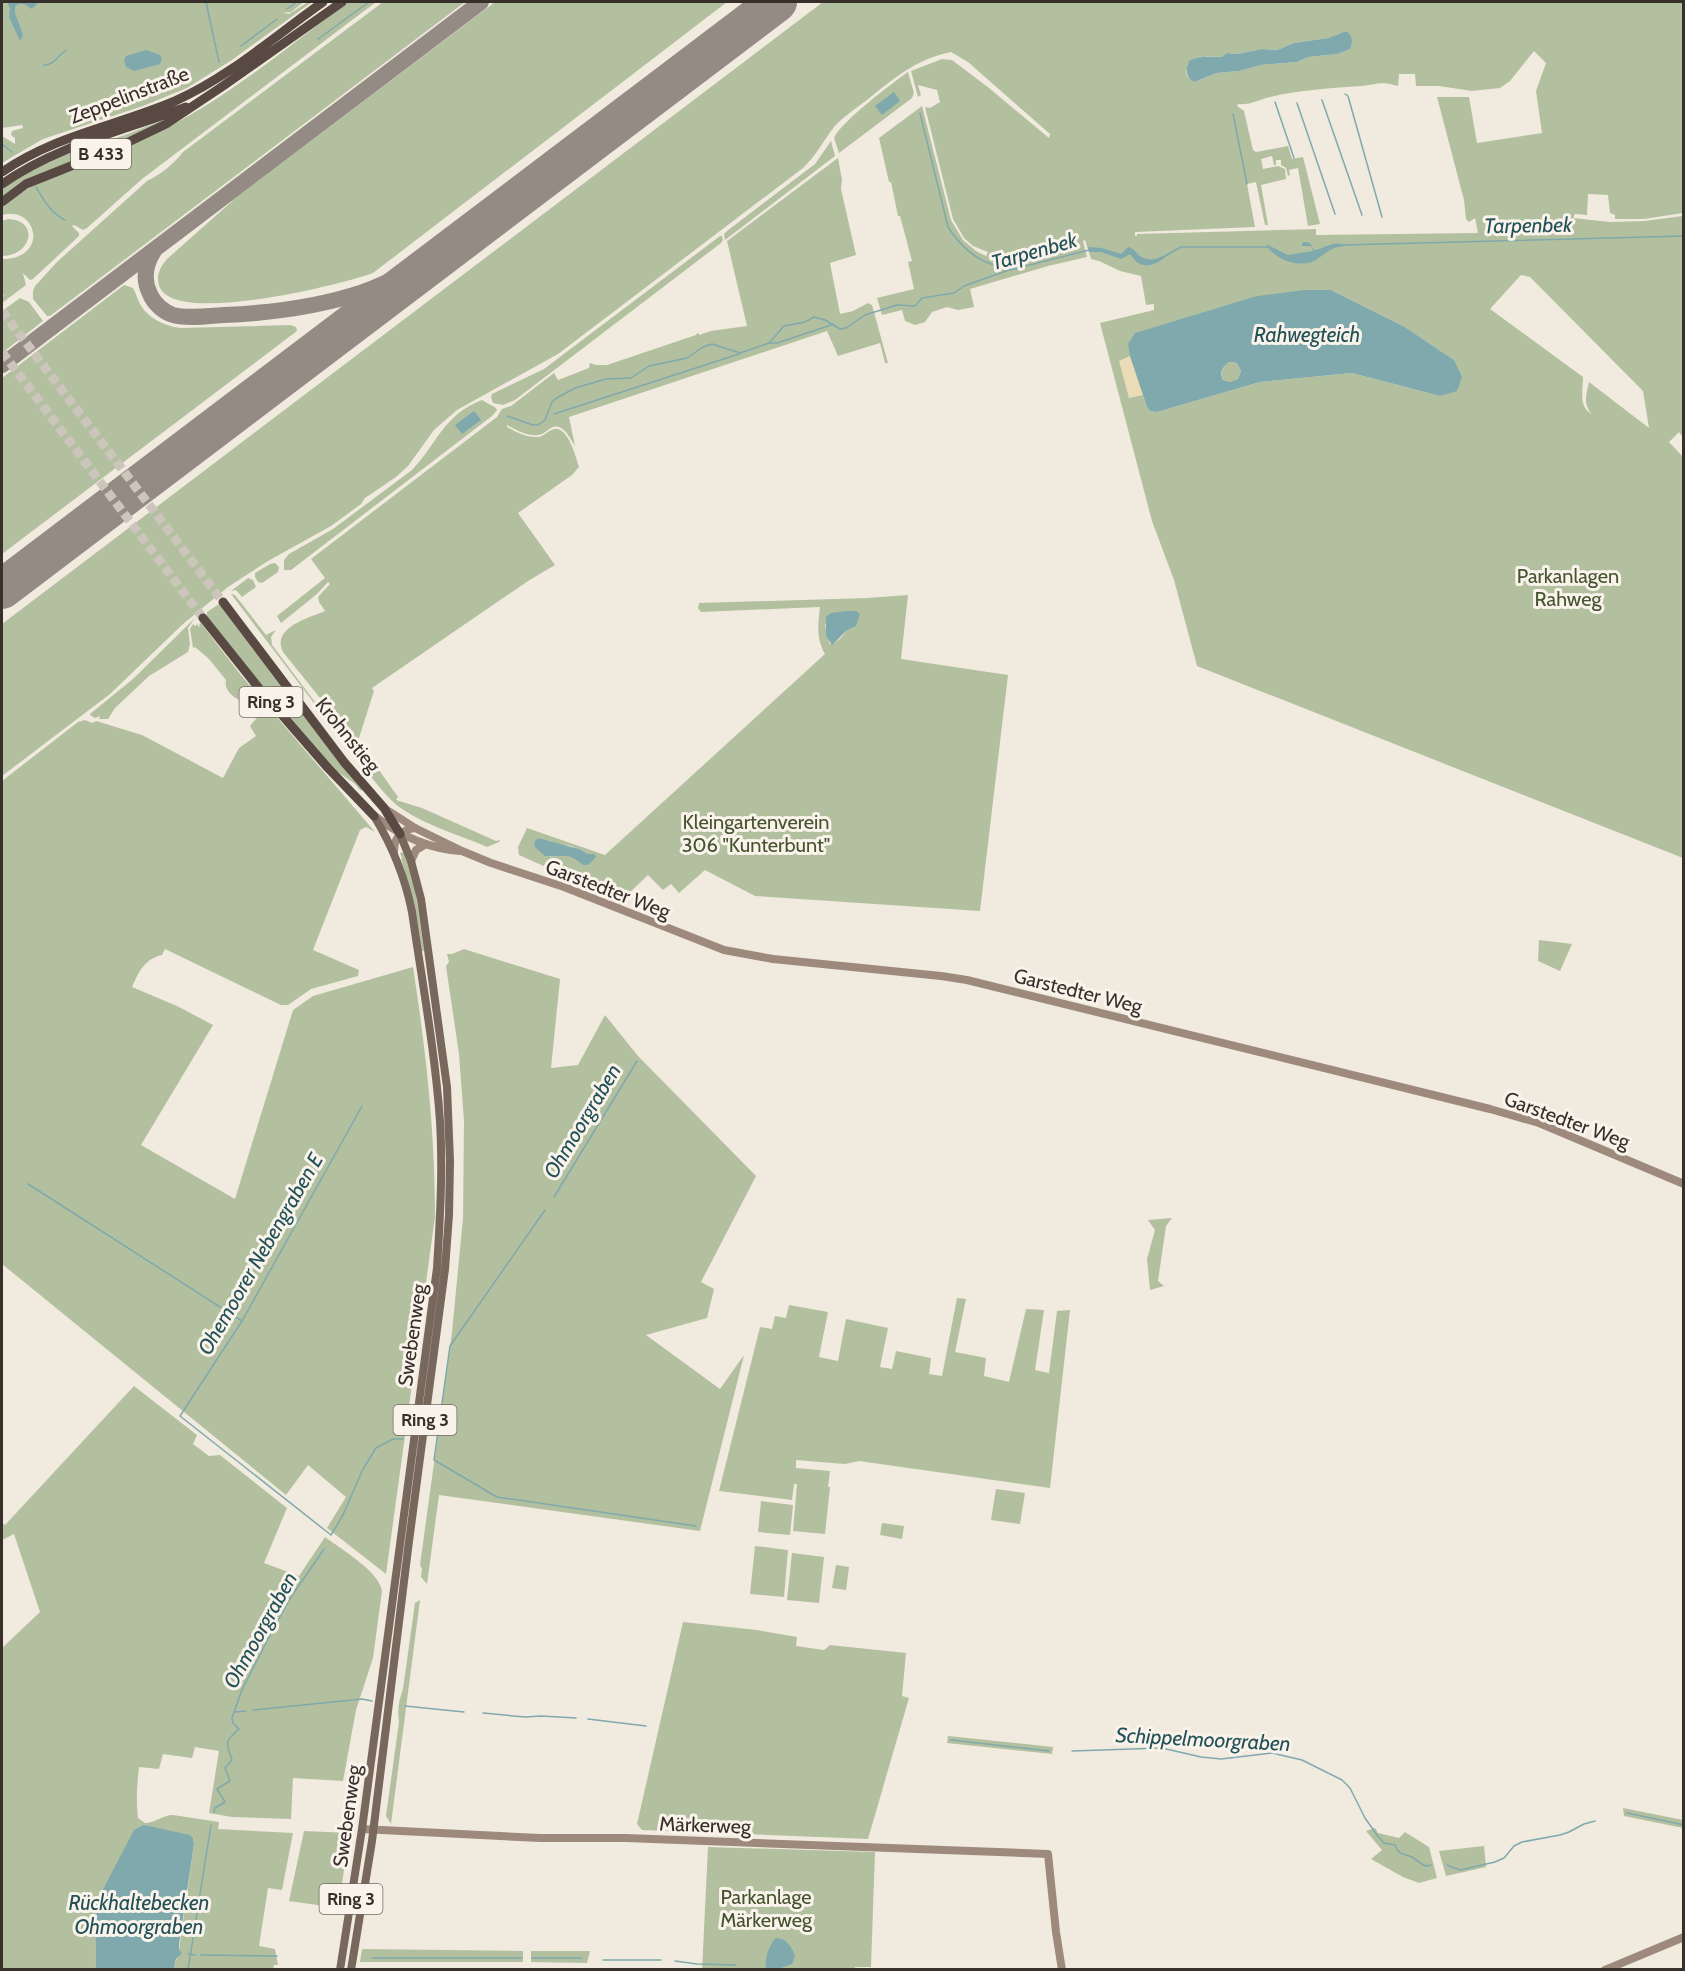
<svg xmlns="http://www.w3.org/2000/svg" width="1685" height="1971" viewBox="0 0 1685 1971" font-family="Cabin,sans-serif">
  <style>
    .green { fill: #b3c09f; fill-rule: evenodd }
    .sand { fill: #ebdcb8 }
    .water { fill: #7fa9ad; fill-rule: evenodd }
    .lines { fill: none; stroke-linecap: round; stroke-linejoin: round }
    .stream { stroke: #7fa9ad; stroke-width: 1.5 }
    .taxiway { stroke: #948c84; stroke-width: 16 }
    .runway { stroke: #948c84; stroke-width: 40 }
    .highway-tunnel { stroke: #ccc5bb; stroke-width: 9; stroke-dasharray: 9 4.5; stroke-linecap: butt }
    .secondary { stroke: #9d8a7d; stroke-width: 8 }
    .primary { stroke: #78675c; stroke-width: 8 }
    .highway { stroke: #584942; stroke-width: 9 }
    .labels { text-anchor: middle; dominant-baseline: central; stroke-width: 6; stroke-linejoin: round; paint-order: stroke }
    .shield { fill: #f9f3eb; stroke: #716a64; stroke-width: 1.5 }
    .shield-label { font-size: 18px; font-weight: bold; fill: #372f2a }
    .street-label { font-size: 20px; fill: #372f2a; stroke: #f9f3eb }
    .park-label { font-size: 20px; fill: #45542f; stroke: #f9f3eb }
    .water-label { font-size: 21px; font-style: italic; fill: #225157; stroke: #f9f3eb }
  </style>
  <rect width="100%" height="100%" fill="#f1eadf"/>
  <path class="green" d="M 2,2 L 304,2 L 291,12 L 283,13 L 289,14 L 308,2 L 312,2 L 232,60 L 187,88 L 143,106 L 43,139 L 2,163 L 2,136 L 15,144 L 15,138 L 11,135 L 12,131 L 23,128 L 22,125 L 2,128 Z
    M 348,2 L 376,2 L 142,179 L 87,228 L 83,230 L 74,225 L 72,226 L 79,233 L 79,236 L 33,279 L 30,280 L 23,273 L 26,285 L 2,303 L 2,298 L 4,296 L 2,292 L 2,259 C 50,259 37,205 2,215 L 2,208 C 20,190 44,180 68,170 C 96,159 125,148 152,135 C 224,101 285,49 348,2 Z
    M 383,2 L 465,2 L 50,316 L 47,316 L 33,299 L 33,291 L 35,286 L 57,262 L 147,181 C 161,174 174,164 183,152 Z
    M 495,2 L 727,2 L 373,273 C 340,285 178,325 160,288 C 155,277 160,267 167,259 L 238,196 Z
    M 823,2 L 1683,2 L 1683,213 L 1644,219 L 1615,219 L 1615,215 L 1610,213 L 1608,195 L 1588,194 L 1587,215 L 1575,214 L 1573,218 L 1610,222 L 1644,221 L 1683,216 L 1683,437 L 1679,432 L 1669,442 L 1684,458 L 1683,858 L 1197,666 L 1174,580 L 1152,521 L 1100,323 L 1154,310 L 1154,304 L 1146,305 L 1141,276 L 1120,271 L 1099,261 L 1091,259 L 1085,240 L 1083,241 L 1087,257 L 1048,266 L 970,289 L 974,307 L 958,310 L 947,307 L 932,312 L 925,322 L 915,325 L 905,321 L 902,310 L 882,315 L 877,298 L 914,289 L 908,262 L 912,261 L 900,216 L 898,216 L 891,182 L 889,182 L 879,138 L 922,106 L 951,220 L 963,240 L 976,251 L 986,256 L 988,252 L 973,246 L 964,238 L 953,219 L 925,107 L 930,108 L 940,102 L 937,90 L 918,85 L 921,95 L 918,97 L 911,71 L 942,59 L 952,60 L 989,88 L 1049,138 L 1050,134 L 968,62 L 951,52 C 916,59 893,79 867,100 C 856,108 843,117 834,127 C 823,141 816,156 803,168 L 558,354 L 457,410 L 434,430 L 408,466 L 396,477 L 365,498 L 361,504 L 331,526 L 268,561 L 228,587 L 183,624 L 110,694 L 2,776 L 2,624 ZM 1346,31 L 1350,49 L 1338,54 L 1308,57 L 1297,62 L 1261,65 L 1239,71 L 1217,73 L 1194,82 L 1187,76 L 1186,71 L 1207,56 L 1222,57 L 1227,53 L 1238,54 L 1262,49 L 1277,50 L 1294,43 L 1328,38 ZM 1534,51 L 1546,63 L 1536,91 L 1542,133 L 1477,143 L 1469,97 L 1437,97 L 1464,200 L 1466,219 L 1469,222 L 1475,218 L 1478,233 L 1316,235 L 1316,229 L 1137,234 L 1137,236 L 1135,236 L 1135,232 L 1255,227 L 1247,184 L 1256,182 L 1265,225 L 1268,225 L 1261,185 L 1286,179 L 1285,169 L 1278,166 L 1263,169 L 1261,159 L 1272,156 L 1274,165 L 1276,165 L 1276,160 L 1281,160 L 1281,165 L 1286,168 L 1288,176 L 1290,175 L 1289,170 L 1298,168 L 1308,226 L 1320,224 L 1303,157 L 1292,159 L 1288,146 L 1256,152 L 1253,150 L 1244,111 L 1237,106 L 1238,104 C 1251,105 1258,100 1270,97 C 1300,90 1331,88 1362,86 C 1379,84 1380,81 1398,86 L 1399,74 L 1415,74 L 1416,86 L 1439,86 L 1472,91 L 1500,88 L 1510,81 ZM 1521,275 L 1530,277 L 1643,391 L 1649,428 L 1589,382 C 1586,395 1583,404 1592,414 C 1578,407 1583,391 1583,377 L 1490,309 ZM 1331,290 L 1405,327 L 1454,360 L 1440,396 L 1352,373 L 1260,382 L 1157,412 L 1150,411 L 1147,407 L 1130,356 Z
    M 908,72 L 914,93 L 912,98 L 839,153 L 834,138 C 842,121 891,84 908,72 Z
    M 171,117 L 151,129 L 26,180 L 2,197 L 2,189 L 22,175 L 67,154 L 125,135 Z
    M 831,141 L 835,156 L 725,240 L 724,234 L 727,231 L 815,164 Z
    M 838,158 L 842,180 L 841,189 L 856,255 L 830,263 L 840,314 L 853,311 L 868,303 L 872,305 L 888,363 L 885,363 L 880,343 L 838,356 L 827,331 L 569,417 L 575,446 C 569,437 563,422 551,428 C 546,431 544,434 538,435 C 528,437 516,430 507,425 L 507,427 C 516,432 527,438 538,437 C 545,436 548,430 555,429 C 568,427 576,457 579,467 L 572,475 L 518,513 L 555,565 L 528,581 L 372,688 L 374,691 L 358,741 L 353,739 L 283,652 C 271,628 308,618 325,611 L 319,602 L 318,597 L 330,584 L 328,582 L 317,594 L 281,623 L 277,616 L 325,578 L 311,559 L 497,417 L 502,409 L 511,406 L 554,373 L 558,380 L 589,368 L 590,363 L 596,365 L 607,365 L 696,335 L 696,334 L 699,333 L 699,335 L 711,331 L 747,326 L 727,241 Z
    M 8,219 C 39,220 33,255 2,256 L 2,221 Z
    M 720,236 L 722,236 L 723,240 L 721,243 L 515,400 L 503,405 L 493,403 L 491,397 L 492,394 L 544,369 Z
    M 124,285 L 133,288 C 136,293 137,298 139,302 C 147,318 164,326 181,328 L 290,325 L 296,327 L 297,331 L 2,554 L 2,378 Z
    M 20,298 L 29,302 L 43,321 L 2,353 L 2,311 Z
    M 1229,362 L 1237,363 L 1241,371 L 1238,379 L 1230,382 L 1223,380 C 1220,372 1223,367 1229,362 Z
    M 482,400 L 496,408 L 497,410 L 492,416 L 291,570 L 284,570 L 284,560 L 289,554 L 333,529 L 412,470 C 437,444 443,415 482,400 Z
    M 275,563 L 279,567 L 278,572 L 262,583 L 258,582 L 255,577 L 255,573 L 270,564 Z
    M 248,578 L 253,580 L 256,587 L 242,597 L 236,590 L 231,591 Z
    M 231,594 L 235,595 L 266,635 L 276,630 L 271,637 L 272,645 L 355,755 L 358,755 L 364,764 L 362,766 Z
    M 908,595 L 901,659 L 1008,675 L 980,911 L 755,896 L 705,870 L 679,893 L 671,884 L 663,890 L 648,875 L 627,895 L 622,906 L 566,876 L 519,855 L 518,847 L 527,828 L 605,855 L 825,654 C 816,638 818,625 820,607 L 701,612 L 698,608 L 699,603 L 867,598 ZM 847,611 L 856,611 C 850,623 844,641 830,644 L 827,636 L 825,625 L 842,612 ZM 549,840 L 552,843 L 571,846 L 588,854 L 595,854 L 575,858 L 565,855 L 550,857 Z
    M 219,604 L 339,763 L 363,789 L 361,791 L 354,783 L 333,769 L 255,677 L 207,616 L 207,612 Z
    M 195,618 L 188,628 L 190,644 L 188,652 L 149,676 L 115,708 L 108,719 L 99,719 L 100,716 L 95,718 L 90,715 L 90,714 L 133,679 Z
    M 200,622 L 240,674 L 375,832 L 366,827 L 360,830 L 313,950 L 359,970 L 358,976 L 311,989 L 288,1005 L 281,1005 L 165,949 L 162,955 C 144,959 139,972 132,987 L 177,1006 L 213,1025 L 141,1145 L 235,1199 L 293,1010 L 313,996 L 413,967 C 426,1052 435,1130 435,1217 L 386,1574 L 327,1528 L 346,1497 L 308,1465 L 286,1495 L 2,1264 L 2,781 L 78,722 L 85,720 L 92,723 L 96,721 L 142,735 L 223,778 L 239,748 L 256,736 L 250,726 L 260,714 C 251,703 222,698 226,680 L 209,659 L 195,647 L 193,648 L 190,629 L 193,624 L 195,626 L 198,624 L 198,627 L 199,627 Z
    M 362,753 L 367,753 L 398,797 L 396,800 L 422,808 L 496,841 L 500,840 L 499,842 L 487,847 C 460,835 427,826 402,809 C 387,799 376,782 364,768 L 368,764 Z
    M 404,852 L 415,887 L 424,951 L 421,951 L 411,892 L 401,859 L 402,858 L 400,853 Z
    M 1539,940 L 1572,944 L 1560,971 L 1538,961 Z
    M 464,949 L 560,979 L 551,1068 L 578,1065 L 605,1015 L 638,1056 L 756,1176 L 701,1282 L 714,1289 L 707,1318 L 646,1335 L 720,1389 L 744,1355 L 700,1531 L 439,1495 L 427,1584 L 421,1577 L 422,1569 L 420,1565 L 452,1332 L 463,1218 L 464,1121 L 459,1054 L 446,966 L 449,962 L 447,954 L 452,954 Z
    M 1172,1218 L 1166,1226 L 1158,1281 L 1164,1286 L 1150,1290 L 1147,1259 L 1155,1230 L 1148,1220 Z
    M 957,1298 L 966,1299 L 955,1352 L 986,1358 L 984,1376 L 1009,1382 L 1026,1309 L 1044,1310 L 1035,1370 L 1049,1373 L 1057,1311 L 1070,1310 L 1050,1488 L 859,1461 L 845,1464 L 796,1460 L 796,1468 L 830,1471 L 828,1487 L 830,1487 L 825,1534 L 793,1531 L 797,1484 L 794,1484 L 792,1500 L 719,1491 L 760,1327 L 772,1329 L 775,1316 L 786,1318 L 789,1305 L 828,1312 L 819,1357 L 838,1361 L 846,1319 L 888,1328 L 880,1367 L 892,1369 L 896,1351 L 931,1358 L 929,1374 L 942,1376 Z
    M 134,1386 L 197,1435 L 193,1444 L 209,1456 L 220,1455 L 287,1508 L 264,1563 L 299,1576 L 325,1537 C 342,1550 379,1571 382,1591 L 373,1658 L 356,1710 L 343,1781 L 293,1778 L 291,1819 L 232,1817 L 209,1813 L 219,1751 L 195,1747 L 192,1758 L 163,1754 L 159,1769 L 139,1767 C 137,1786 136,1800 138,1818 L 145,1823 C 155,1823 163,1815 173,1815 L 219,1822 L 218,1829 L 293,1833 L 282,1890 L 268,1888 L 259,1946 L 275,1949 L 278,1965 L 274,1965 L 273,1969 L 174,1969 L 179,1950 L 194,1844 L 193,1837 L 98,1896 L 95,1910 L 96,1969 L 2,1969 L 2,1648 L 40,1612 L 14,1534 L 2,1540 L 2,1523 L 5,1525 Z
    M 996,1489 L 1025,1493 L 1020,1524 L 991,1520 Z
    M 761,1501 L 793,1505 L 790,1535 L 758,1532 Z
    M 882,1523 L 904,1526 L 902,1539 L 880,1535 Z
    M 755,1546 L 788,1550 L 784,1597 L 750,1594 Z
    M 792,1553 L 824,1557 L 819,1603 L 787,1600 Z
    M 836,1565 L 849,1567 L 846,1590 L 832,1588 Z
    M 420,1600 L 391,1824 L 386,1816 L 399,1722 C 397,1710 399,1700 403,1689 L 415,1603 Z
    M 683,1622 L 757,1630 L 797,1637 L 796,1646 L 824,1650 L 830,1645 L 906,1653 L 902,1696 L 909,1698 L 868,1839 L 642,1830 L 637,1824 Z
    M 948,1736 L 1053,1747 L 1052,1754 L 947,1743 Z
    M 1623,1808 L 1683,1820 L 1683,1828 L 1624,1816 Z
    M 1375,1828 L 1378,1833 L 1399,1838 L 1405,1832 L 1429,1847 L 1437,1878 L 1419,1883 L 1403,1877 L 1371,1859 L 1382,1850 L 1366,1831 Z
    M 304,1831 L 350,1833 L 338,1908 L 289,1901 Z
    M 1484,1846 L 1486,1867 L 1446,1876 L 1439,1851 Z
    M 708,1847 L 875,1852 L 871,1967 L 855,1967 L 855,1970 L 702,1970 Z
    M 362,1949 L 523,1951 L 523,1962 L 360,1962 Z
    M 531,1951 L 590,1951 L 587,1963 L 531,1962 Z"/>
  <path class="sand" d="M 1130,356 L 1143,395 L 1129,398 L 1119,361 Z"/>
  <path class="water" d="M 7,2 L 39,2 L 32,9 L 24,4 L 18,4 L 15,7 L 15,13 L 23,35 L 20,41 L 9,17 L 10,8 Z
    M 1346,31 C 1353,36 1353,41 1350,49 L 1338,54 L 1308,57 L 1297,62 L 1261,65 L 1239,71 L 1217,73 L 1194,82 C 1185,76 1186,71 1189,61 C 1199,56 1210,56 1222,57 L 1227,53 L 1238,54 L 1262,49 L 1277,50 L 1294,43 L 1328,38 Z
    M 146,50 L 160,55 L 162,58 L 160,64 L 134,71 L 126,67 L 124,60 L 126,56 Z
    M 894,92 L 900,101 L 882,115 L 875,106 Z
    M 1305,242 L 1310,243 L 1314,250 C 1325,248 1336,239 1346,246 C 1330,247 1328,252 1316,260 C 1300,269 1274,260 1266,244 L 1288,255 L 1313,251 L 1311,246 L 1302,246 L 1302,243 Z
    M 1088,247 L 1102,248 L 1121,254 L 1128,247 C 1135,249 1135,252 1140,256 C 1150,263 1161,258 1170,252 C 1164,260 1150,269 1140,264 C 1135,262 1133,257 1130,254 L 1121,259 L 1101,252 L 1089,252 Z
    M 1305,290 L 1331,290 L 1405,327 L 1454,360 L 1462,377 L 1457,391 L 1440,396 L 1352,373 L 1260,382 L 1157,412 L 1150,411 L 1147,407 L 1130,356 L 1128,344 L 1135,333 L 1257,296 ZM 1229,362 L 1237,363 L 1241,371 L 1238,379 L 1230,382 L 1223,380 C 1219,372 1223,367 1229,362 Z
    M 474,411 L 481,420 L 462,434 L 455,425 Z
    M 847,611 L 856,611 L 860,614 L 856,626 L 847,630 L 832,645 L 826,636 L 826,617 L 831,613 Z
    M 538,838 L 579,849 L 588,854 L 595,854 L 596,857 L 588,865 L 583,865 C 568,851 563,858 545,856 L 534,846 L 535,841 Z
    M 144,1825 L 190,1835 L 193,1838 L 194,1844 L 179,1945 L 179,1950 L 182,1953 L 176,1959 L 174,1969 L 96,1969 L 95,1910 L 97,1901 L 134,1830 Z
    M 776,1938 C 786,1938 792,1947 795,1956 L 792,1964 L 778,1969 L 766,1969 C 764,1961 769,1944 776,1938 Z"/>
  <g class="lines">
    <path class="stream" d="M 206,2 L 219,62
      M 287,9 L 297,2
      M 318,39 L 369,2
      M 241,46 L 277,19
      M 44,65 C 54,65 58,56 66,50
      M 1345,94 L 1348,96 L 1382,217
      M 1322,100 L 1362,215
      M 1275,102 L 1294,158
      M 1297,103 L 1335,214
      M 920,113 L 948,227 C 964,252 985,268 1015,268
      M 1233,114 L 1247,184
      M 2,144 L 12,152
      M 36,187 C 44,200 50,213 65,220
      M 1343,245 L 1684,236
      M 1167,255 L 1181,247 L 1268,247
      M 770,343 L 777,343 L 831,325
      M 554,414 L 739,354
      M 507,416 L 533,425 L 538,425 L 545,420 L 552,402 L 555,399 L 575,388 L 606,379 L 631,378 L 649,366 L 687,358 L 703,347 L 712,344 L 740,353 L 769,343 L 784,326 L 805,322 L 814,317 L 825,320 L 840,329 L 846,328 L 865,315 L 897,305 L 915,306 L 922,298 L 954,293 L 964,286 L 1006,271 L 1089,250
      M 362,1106 L 242,1321 L 180,1416 L 331,1535 L 343,1515 L 363,1469 L 376,1448 L 393,1439 L 403,1439
      M 28,1184 L 242,1321
      M 554,1197 L 637,1061
      M 545,1210 L 450,1346 L 434,1460 L 497,1497 L 696,1526
      M 405,1706 L 464,1712
      M 253,1710 L 362,1699 L 372,1701
      M 235,1712 L 246,1711
      M 483,1713 L 525,1717 L 541,1716 L 576,1718
      M 588,1719 L 646,1726
      M 951,1740 L 1049,1751
      M 1072,1751 L 1162,1748 L 1201,1757 L 1221,1759 L 1272,1753 L 1302,1760 L 1342,1780 L 1350,1788 L 1365,1818 L 1377,1835 L 1384,1843 L 1395,1845 C 1399,1856 1403,1853 1412,1857 C 1417,1860 1420,1864 1426,1866 L 1431,1865
      M 214,1812 L 215,1808 L 225,1802 L 217,1789 L 230,1781 L 225,1768 L 232,1760 C 226,1742 224,1742 239,1729 L 233,1723 L 232,1718 L 242,1690 L 272,1631 L 291,1597 L 324,1549
      M 1627,1813 L 1684,1825
      M 1447,1865 L 1460,1870 L 1495,1862 L 1504,1858 L 1514,1846 L 1522,1842 L 1560,1835 L 1569,1832 L 1584,1824 L 1595,1821
      M 188,1954 L 195,1955
      M 201,1955 L 277,1956
      M 372,1958 L 521,1958
      M 532,1958 L 582,1958
      M 603,1960 L 661,1960
      M 675,1961 L 697,1964 L 736,1965
      M 188,1970 L 211,1825"/>
    <path class="taxiway" d="M 705,56 L 764,2
      M 154,251 C 145,265 143,280 150,294 C 154,304 164,312 173,315 C 189,319 208,316 224,315 C 271,313 318,307 363,292 C 396,280 426,262 457,244
      M 2,365 L 481,2"/>
    <path class="runway" d="M 2,589 L 777,2"/>
    <path class="highway-tunnel" d="M 2,311 L 223,602
      M 2,352 L 203,618"/>
    <path class="secondary" d="M 384,808 L 415,828 L 462,851 L 491,863 L 564,887 L 724,950 L 773,959 L 941,976 L 967,980 L 1490,1109 L 1539,1123 L 1684,1184
      M 376,817 C 401,836 429,849 461,851
      M 394,852 C 394,837 401,830 415,828
      M 411,861 L 416,850 L 426,844
      M 362,1829 L 540,1838 L 626,1838 L 1048,1854 L 1056,1932 L 1062,1970
      M 1605,1970 L 1684,1937"/>
    <path class="primary" d="M 340,1970 L 362,1829 L 437,1268 C 440,1219 443,1170 440,1121 C 435,1051 422,981 412,912 C 405,877 393,847 374,816
      M 351,1970 L 372,1841 L 408,1549 L 445,1269 L 449,1215 L 450,1161 L 447,1087 L 421,899 L 411,861 L 400,834"/>
    <path class="highway" d="M 2,172 C 58,134 114,127 175,101 C 229,77 275,36 323,2
      M 2,184 C 58,145 123,131 186,107
      M 2,202 L 26,184 L 116,148 L 166,124 L 223,86 L 342,2
      M 223,602 L 344,762 L 384,808 L 400,834
      M 203,618 L 262,692 L 328,768 L 374,816"/>
  </g>
  <g class="labels">
    <g class="shield">
      <rect x="71" y="139" width="60" height="30" rx="4.5"/>
      <rect x="239.5" y="687" width="63" height="30" rx="4.5"/>
      <rect x="393.5" y="1405" width="63" height="30" rx="4.5"/>
      <rect x="319.5" y="1884" width="63" height="30" rx="4.5"/>
    </g>
    <g class="shield-label">
      <text x="101" y="154">B 433</text>
      <text x="271" y="702">Ring 3</text>
      <text x="425" y="1420">Ring 3</text>
      <text x="351" y="1899">Ring 3</text>
    </g>
    <g class="street-label">
      <text transform="translate(129 95) rotate(-21)">Zeppelinstraße</text>
      <text transform="translate(348 735) rotate(51)">Krohnstieg</text>
      <text transform="translate(608 889) rotate(21)">Garstedter Weg</text>
      <text transform="translate(1078 991) rotate(14)">Garstedter Weg</text>
      <text transform="translate(1567 1120) rotate(20)">Garstedter Weg</text>
      <text transform="translate(412 1335) rotate(-82)">Swebenweg</text>
      <text transform="translate(347 1816) rotate(-82)">Swebenweg</text>
      <text transform="translate(705 1825) rotate(2)">Märkerweg</text>
    </g>
    <g class="park-label">
      <text x="1568" y="576">Parkanlagen<tspan x="1568" dy="23">Rahweg</tspan></text>
      <text x="756" y="822">Kleingartenverein<tspan x="756" dy="23">306 "Kunterbunt"</tspan></text>
      <text x="766" y="1897">Parkanlage<tspan x="766" dy="23">Märkerweg</tspan></text>
    </g>
    <g class="water-label">
      <text transform="translate(1528 225) rotate(-1)">Tarpenbek</text>
      <text transform="translate(1034 251) rotate(-16)">Tarpenbek</text>
      <text x="1307" y="334">Rahwegteich</text>
      <text transform="translate(582 1121) rotate(-59)">Ohmoorgraben</text>
      <text transform="translate(260 1254) rotate(-60)">Ohemoorer Nebengraben E</text>
      <text transform="translate(260 1630) rotate(-61)">Ohmoorgraben</text>
      <text transform="translate(1203 1739) rotate(3)">Schippelmoorgraben</text>
      <text x="139" y="1902">Rückhaltebecken<tspan x="139" dy="24">Ohmoorgraben</tspan></text>
    </g>
  </g>
  <rect width="1685" height="1971" fill="none" stroke="#372f2a" stroke-width="6"/>
</svg>
